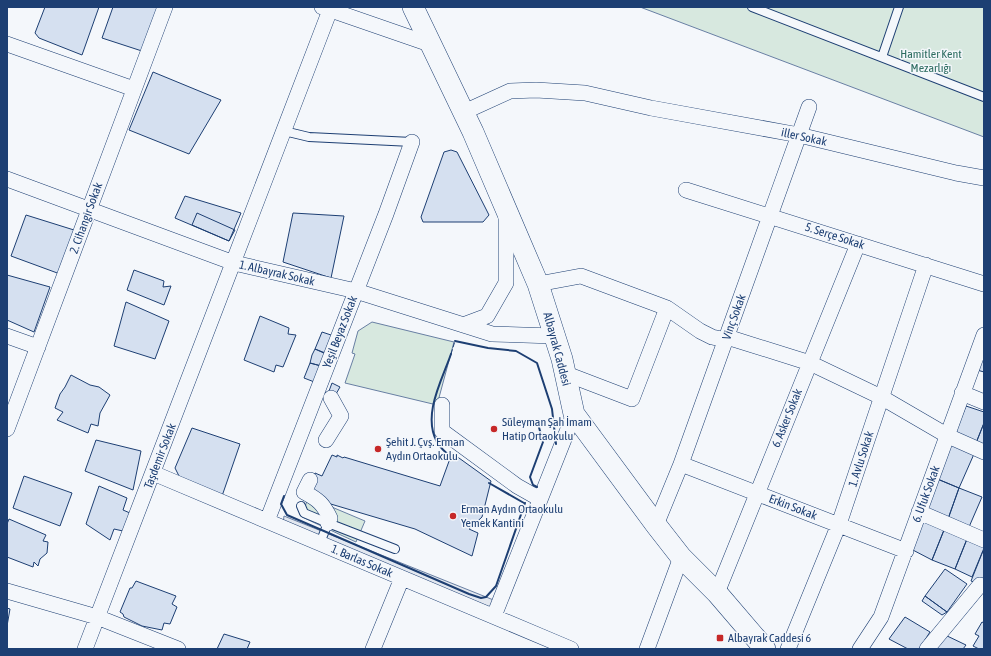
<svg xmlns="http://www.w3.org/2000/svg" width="991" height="656" viewBox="0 0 991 656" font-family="'Asap Condensed',sans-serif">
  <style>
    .green { fill: #d7e8df; stroke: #687fa3 }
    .parking { fill: #e3e8f0; stroke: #687fa3 }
    .building { fill: #d5e0f0; stroke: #1d3f73 }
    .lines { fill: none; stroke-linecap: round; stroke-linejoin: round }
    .lane-casing { stroke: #1d3f73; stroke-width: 10 }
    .street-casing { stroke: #1d3f73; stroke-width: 16 }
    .secondary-casing { stroke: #1d3f73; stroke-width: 22 }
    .lane { stroke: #f4f7fb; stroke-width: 8 }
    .street { stroke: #f4f7fb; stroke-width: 15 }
    .secondary { stroke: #f4f7fb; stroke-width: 21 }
    .fence { stroke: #1d3f73; stroke-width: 1; stroke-dasharray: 5 2; stroke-linecap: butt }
    .wall { stroke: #1d3f73; stroke-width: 2 }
    .poi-dot { fill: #c62828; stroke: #f4f7fb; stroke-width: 1.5 }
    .labels { text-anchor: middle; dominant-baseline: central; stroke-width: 3; stroke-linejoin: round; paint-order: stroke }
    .park-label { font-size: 12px; fill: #2c6c60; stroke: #f4f7fb }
    .street-label { font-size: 12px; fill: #1d3f73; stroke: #f4f7fb }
    .poi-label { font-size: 12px; fill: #1d3f73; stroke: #f4f7fb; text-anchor: start }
  </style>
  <rect width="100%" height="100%" fill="#f4f7fb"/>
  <path class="green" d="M 640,7 L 984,7 L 984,137 Z
    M 372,322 L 454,342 L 437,405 L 345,383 L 355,354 L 352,353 L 358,331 Z
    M 308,497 L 365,521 L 356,542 L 302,517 Z"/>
  <path class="parking" d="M 284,516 L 496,601 L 492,608 L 283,524 Z"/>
  <path class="building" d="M 45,7 L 99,7 L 82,55 L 39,38 L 35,33 Z
    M 113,7 L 167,7 L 148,53 L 102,38 Z
    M 153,72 L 221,100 L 189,154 L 129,130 Z
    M 451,150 L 457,152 L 489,215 L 483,222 L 423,222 L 421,217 L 444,152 Z
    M 185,196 L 241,213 L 229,241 L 175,218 Z
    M 197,213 L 235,230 L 229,241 L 192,225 Z
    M 293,213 L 344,216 L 331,278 L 283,262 Z
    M 26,215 L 74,230 L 60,274 L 11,256 Z
    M 134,270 L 164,281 L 163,287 L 171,286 L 164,305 L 127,290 Z
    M 7,275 L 50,287 L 34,332 L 7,320 Z
    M 126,302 L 169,321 L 155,359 L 114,346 Z
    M 260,316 L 289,328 L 288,334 L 296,335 L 283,367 L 276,365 L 274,372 L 244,360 Z
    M 322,332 L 334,336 L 328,354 L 315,349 Z
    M 315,349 L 328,355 L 325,367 L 310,363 L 312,355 Z
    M 984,355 L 984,372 L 977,370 Z
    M 310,363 L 325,367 L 317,383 L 304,378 Z
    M 71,375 L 90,385 L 99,387 L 110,395 L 100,413 L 98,426 L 91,424 L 88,433 L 57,420 L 63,412 L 55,408 L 60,394 L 65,387 Z
    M 332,383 L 340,387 L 336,394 L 329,391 Z
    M 966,406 L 984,412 L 984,423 L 976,443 L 954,435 Z
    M 984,423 L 984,446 L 976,443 Z
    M 192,428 L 240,444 L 221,499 L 182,482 L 175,468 Z
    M 96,440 L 141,451 L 133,490 L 85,471 Z
    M 950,444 L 974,454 L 959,488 L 935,478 Z
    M 452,453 L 491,481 L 482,517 L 469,529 L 478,533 L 472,556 L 415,529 L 324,502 L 307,492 L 315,473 L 322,476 L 332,455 L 337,457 L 337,455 L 343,458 L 344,457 L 440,486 Z
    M 24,476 L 72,493 L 60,526 L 13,508 Z
    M 935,478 L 959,488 L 948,519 L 925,510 Z
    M 99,486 L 127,498 L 123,510 L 130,513 L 123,531 L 114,529 L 110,540 L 86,524 Z
    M 959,488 L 982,497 L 969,527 L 948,519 Z
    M 9,519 L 46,535 L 43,541 L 48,542 L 47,553 L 40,559 L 38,566 L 34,562 L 33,567 L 7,557 L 7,524 Z
    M 920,519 L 944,530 L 932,560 L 909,548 Z
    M 944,530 L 967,539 L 955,569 L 932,560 Z
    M 967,539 L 984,545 L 984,548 L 972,577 L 955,569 Z
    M 983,551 L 984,551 L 984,586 L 971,581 Z
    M 945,569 L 967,584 L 947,612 L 925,596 Z
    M 136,581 L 176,596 L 172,604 L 177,607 L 170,624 L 164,623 L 162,630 L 142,626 L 124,617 L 123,614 L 120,612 L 130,588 L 132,588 Z
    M 925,596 L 947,612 L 942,615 L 922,601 Z
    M 7,608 L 10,609 L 7,626 Z
    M 905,617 L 930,632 L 919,649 L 908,649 L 889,639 Z
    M 982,622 L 984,623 L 984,649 L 979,649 L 973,646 L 979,636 L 975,634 Z
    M 224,634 L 250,642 L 247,649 L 217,649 Z
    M 943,634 L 966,645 L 963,649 L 933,649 Z"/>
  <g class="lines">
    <defs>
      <path id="lane" d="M 752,7 L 984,97
        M 882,57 L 899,7
        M 284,131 L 309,137 L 412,142
        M 301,506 L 304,513 L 328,523 L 320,543
        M 328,523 L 395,549"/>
      <path id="street" d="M 322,7 L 432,45
        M 7,44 L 134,89
        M 464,112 L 510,91 L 536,90 L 585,93 L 651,108 L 799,135 L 956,173 L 984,178
        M 7,179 L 234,263 L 356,291 L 492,334 L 554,336
        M 686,190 L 984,284
        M 538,284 L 581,276 L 667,308 L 700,331 L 712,337 L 726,340
        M 463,325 L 487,316 L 506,283 L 506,216
        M 7,336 L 38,347
        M 727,337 L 810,363 L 881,397 L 948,436 L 984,452
        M 564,373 L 632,399 L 667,308
        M 962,393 L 984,402
        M 442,405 L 442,431 L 517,486 L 540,499
        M 7,429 L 165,7
        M 326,440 L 341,416 L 331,398
        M 681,464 L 906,551
        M 153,473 L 571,649
        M 310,480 L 304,492 C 319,500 323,504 330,518 L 328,523
        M 919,512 L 984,540
        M 267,521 L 386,214 L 412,142
        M 656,525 L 681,464 L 809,107
        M 7,591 L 97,617 L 178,649
        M 717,593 L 858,244
        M 494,616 L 574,414
        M 85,649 L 330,10
        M 373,649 L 402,578
        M 647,649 L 681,557
        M 788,649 L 839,524 L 926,265
        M 860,649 L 881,617 L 984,335
        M 927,649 L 980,585"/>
      <path id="secondary" d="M 413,7 L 473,132 L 538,284 L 562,359 L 574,414 L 656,525 L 681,557 L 717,593 L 765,649"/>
    </defs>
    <use href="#lane" class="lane-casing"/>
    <use href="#street" class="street-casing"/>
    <use href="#secondary" class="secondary-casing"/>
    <use href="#lane" class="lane"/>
    <use href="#street" class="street"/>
    <use href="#secondary" class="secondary"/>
    <path class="fence" d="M 451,354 L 455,341"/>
    <path class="wall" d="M 455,341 L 488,348 L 516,351 L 537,363 L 552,409 L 556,444
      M 537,420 L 543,442 L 530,477 L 533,485 L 537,487
      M 451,458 C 447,453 440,448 437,442 C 422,415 442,380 451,354
      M 489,483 L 524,503
      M 284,496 L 281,504 L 287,515 L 469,594 L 481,598 L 486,597 L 496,586 L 525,503"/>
  </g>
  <g class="poi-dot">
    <circle cx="494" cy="429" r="4"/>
    <circle cx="378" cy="449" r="4"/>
    <circle cx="453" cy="516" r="4"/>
    <rect x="716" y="634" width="8" height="8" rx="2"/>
  </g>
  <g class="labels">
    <g class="park-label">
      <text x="931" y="54">Hamitler Kent<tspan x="931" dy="14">Mezarlığı</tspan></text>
    </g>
    <g class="street-label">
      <text transform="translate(804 137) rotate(12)">iller Sokak</text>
      <text transform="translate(86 218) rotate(-70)">2. Cihangir Sokak</text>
      <text transform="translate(835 236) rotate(18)">5. Serçe Sokak</text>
      <text transform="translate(277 273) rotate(13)">1. Albayrak Sokak</text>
      <text transform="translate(734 317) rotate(-70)">Vinç Sokak</text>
      <text transform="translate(340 332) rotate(-69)">Yeşil Beyaz Sokak</text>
      <text transform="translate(557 349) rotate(75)">Albayrak Caddesi</text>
      <text transform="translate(787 418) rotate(-68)">6. Asker Sokak</text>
      <text transform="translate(160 456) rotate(-69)">Taşdemir Sokak</text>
      <text transform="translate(861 459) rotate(-72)">1. Avlu Sokak</text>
      <text transform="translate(926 494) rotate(-70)">6. Ufuk Sokak</text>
      <text transform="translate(793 507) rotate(21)">Erkin Sokak</text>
      <text transform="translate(362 561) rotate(23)">1. Barlas Sokak</text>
    </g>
    <g class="poi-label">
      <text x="502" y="422">Süleyman Şah İmam<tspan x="502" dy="14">Hatip Ortaokulu</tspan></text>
      <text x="386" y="442">Şehit J. Çvş. Erman<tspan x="386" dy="14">Aydın Ortaokulu</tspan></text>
      <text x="461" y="509">Erman Aydın Ortaokulu<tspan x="461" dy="14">Yemek Kantini</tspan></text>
      <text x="728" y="638">Albayrak Caddesi 6</text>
    </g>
  </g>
  <rect width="991" height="656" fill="none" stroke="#1d3f73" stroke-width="16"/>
</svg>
